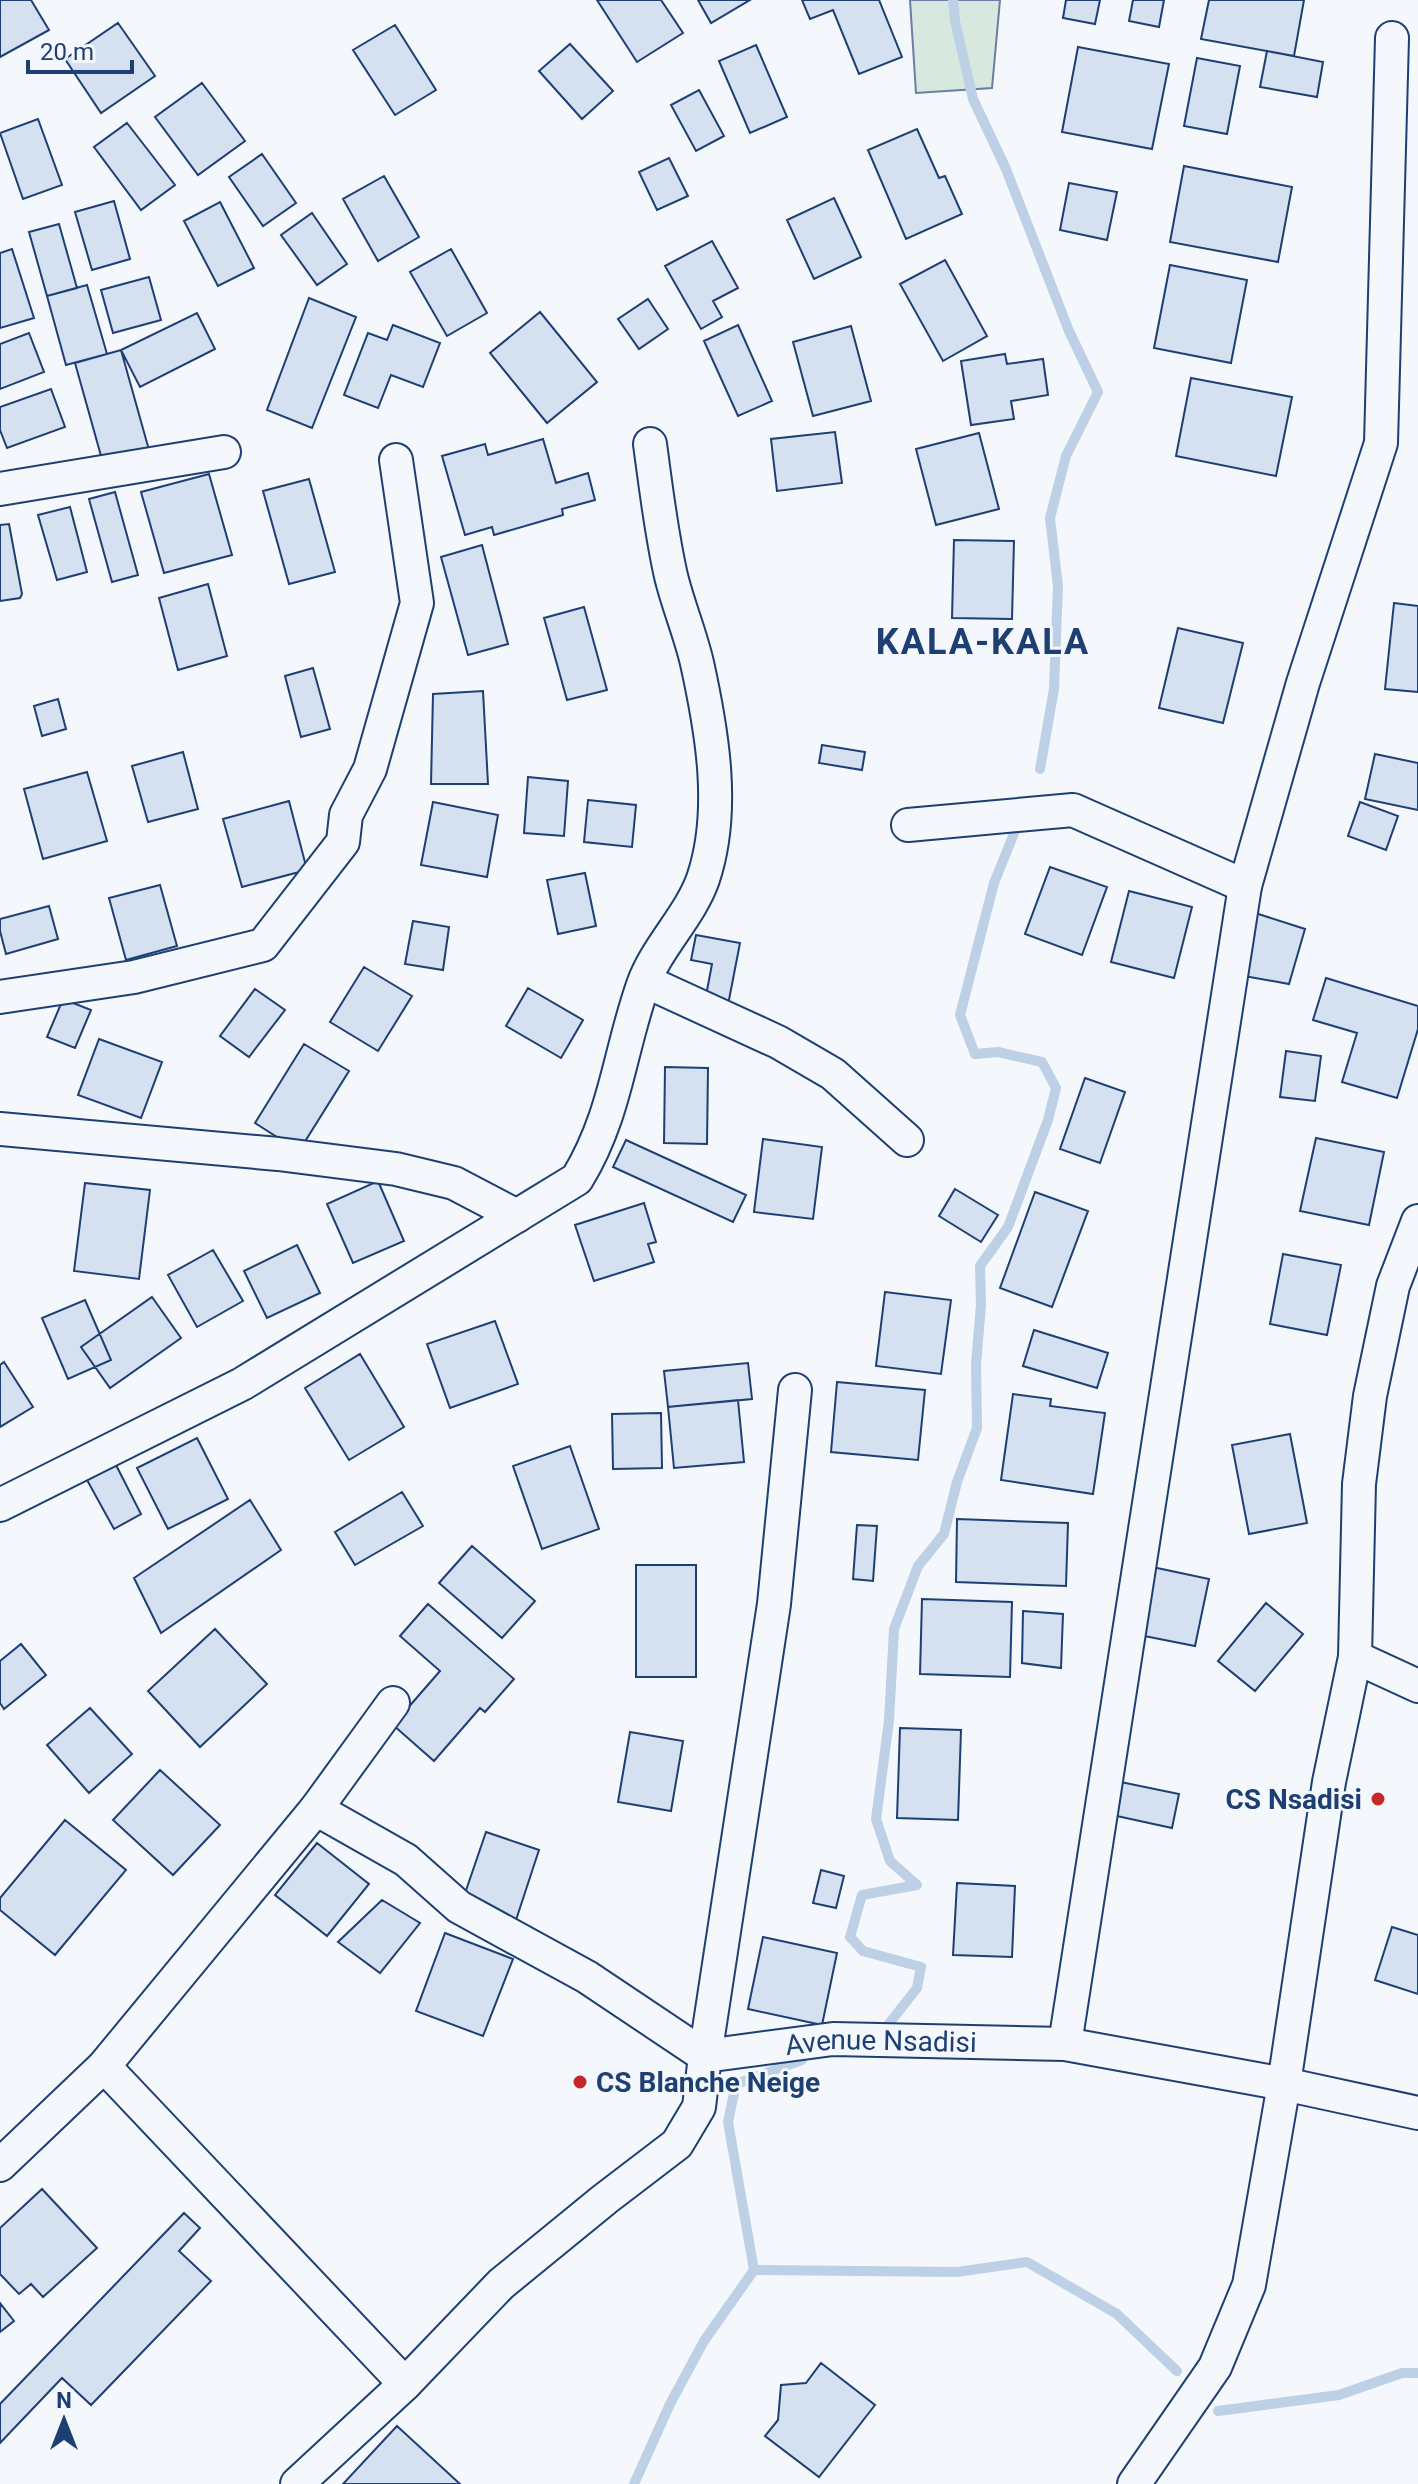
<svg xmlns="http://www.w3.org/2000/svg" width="1418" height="2484" viewBox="0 0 1418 2484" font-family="Roboto,sans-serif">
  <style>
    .green { fill: #d7e8df; stroke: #687fa3; stroke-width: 2 }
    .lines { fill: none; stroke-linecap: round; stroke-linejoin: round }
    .stream { stroke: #bed0e5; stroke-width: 10 }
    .building { fill: #d5e0f0; stroke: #1d3f73; stroke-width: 2 }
    .minor-casing { stroke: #1d3f73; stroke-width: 36 }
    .minor { stroke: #f4f7fb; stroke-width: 32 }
    .poi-dot { fill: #c62828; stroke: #f4f7fb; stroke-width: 3 }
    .labels { text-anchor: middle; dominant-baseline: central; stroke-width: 6; stroke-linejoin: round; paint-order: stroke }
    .poi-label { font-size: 28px; font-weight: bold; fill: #1d3f73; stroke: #f4f7fb; text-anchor: end }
    .street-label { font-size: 28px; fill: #1d3f73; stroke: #f4f7fb }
    .district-label { font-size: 36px; font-weight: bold; letter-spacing: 2px; fill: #1d3f73; stroke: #f4f7fb }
  </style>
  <rect width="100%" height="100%" fill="#f4f7fb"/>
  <path class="green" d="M 910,0 L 1000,0 L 992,88 L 916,93 Z"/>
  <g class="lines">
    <path class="stream" d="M 953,0 L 955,21 L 973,99 L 1006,169 L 1069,331 L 1098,392 L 1066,456 L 1050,518 L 1058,586 L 1054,689 L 1040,769
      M 888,2025 L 917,1988 L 921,1967 L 863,1951 L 850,1937 L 862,1895 L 917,1885 L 890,1861 L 876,1819 L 889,1721 L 894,1629 L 918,1566 L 944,1534 L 957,1482 L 977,1428 L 976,1365 L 981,1305 L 980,1266 L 1008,1227 L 1048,1120 L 1056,1088 L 1042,1062 L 998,1052 L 975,1054 L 960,1015 L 994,883 L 1019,821
      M 754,2270 L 728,2122 L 736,2084 L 802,2060
      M 1218,2411 L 1339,2395 L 1402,2373 L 1418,2373
      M 634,2484 L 670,2404 L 704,2341 L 754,2270 L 957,2272 L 1027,2262 L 1117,2314 L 1177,2371"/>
  </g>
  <path class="building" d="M 0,0 L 31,0 L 49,30 L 0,57 Z
    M 597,0 L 661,0 L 683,33 L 637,62 Z
    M 698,0 L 750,0 L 711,23 Z
    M 802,0 L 879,0 L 902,57 L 859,74 L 833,10 L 810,19 Z
    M 1066,0 L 1100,0 L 1095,24 L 1063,18 Z
    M 1133,0 L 1164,0 L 1159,27 L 1129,21 Z
    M 1209,0 L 1304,0 L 1294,56 L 1201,39 Z
    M 118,23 L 155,76 L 101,113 L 65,59 Z
    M 395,25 L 436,90 L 395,115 L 353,50 Z
    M 570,44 L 613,91 L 582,119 L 539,71 Z
    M 756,45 L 787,117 L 750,133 L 719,61 Z
    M 1078,47 L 1169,64 L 1152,149 L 1062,132 Z
    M 1267,51 L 1323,62 L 1317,97 L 1260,87 Z
    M 1197,58 L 1240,66 L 1227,134 L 1184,126 Z
    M 202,83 L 245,141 L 198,175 L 155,117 Z
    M 699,90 L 724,136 L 696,151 L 671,105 Z
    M 38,119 L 62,185 L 23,199 L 0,133 Z
    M 127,123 L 175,185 L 141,210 L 94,147 Z
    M 917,129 L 939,178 L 945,176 L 962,214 L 906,239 L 868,150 Z
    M 262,154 L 296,203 L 263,226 L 229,177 Z
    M 669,158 L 688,196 L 657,210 L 639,172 Z
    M 1184,166 L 1292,187 L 1278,262 L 1170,242 Z
    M 384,176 L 419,237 L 378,261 L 343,199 Z
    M 1069,183 L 1117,192 L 1107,240 L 1060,230 Z
    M 834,198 L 861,257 L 814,279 L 787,220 Z
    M 114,201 L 130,259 L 92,270 L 75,212 Z
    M 220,202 L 254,268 L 218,286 L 184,221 Z
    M 312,213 L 347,264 L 317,285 L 281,235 Z
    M 59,224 L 77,288 L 47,296 L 29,232 Z
    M 712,241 L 738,288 L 713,301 L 722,317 L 701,329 L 665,266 Z
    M 12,249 L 34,318 L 0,328 L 0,253 Z
    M 451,249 L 487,313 L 447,336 L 410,272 Z
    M 945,260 L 987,336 L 943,361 L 900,284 Z
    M 1170,265 L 1247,280 L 1231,363 L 1154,348 Z
    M 149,277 L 161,320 L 113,333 L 101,290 Z
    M 87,285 L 107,354 L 66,365 L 47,296 Z
    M 309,298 L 356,317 L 312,428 L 267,410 Z
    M 648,299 L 668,329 L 639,349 L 618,319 Z
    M 540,312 L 597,382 L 547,423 L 490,353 Z
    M 197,313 L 215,349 L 140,387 L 121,350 Z
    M 393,325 L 440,343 L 423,387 L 391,375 L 378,408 L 344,395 L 368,333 L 387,340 Z
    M 738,325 L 772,401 L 738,416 L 704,341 Z
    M 851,326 L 871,401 L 813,416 L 793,342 Z
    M 29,333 L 44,372 L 0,389 L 0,344 Z
    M 121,350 L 149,450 L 103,463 L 75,363 Z
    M 1005,354 L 1007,364 L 1043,359 L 1048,395 L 1011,401 L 1014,419 L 971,425 L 961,361 Z
    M 1191,378 L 1292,397 L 1276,476 L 1176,456 Z
    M 51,389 L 65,427 L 7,448 L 0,430 L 0,407 Z
    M 835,432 L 842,483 L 777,491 L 771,439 Z
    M 979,433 L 999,509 L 936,525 L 916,449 Z
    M 543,439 L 556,483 L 588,473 L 595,500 L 562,509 L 563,515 L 494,535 L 492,527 L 465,535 L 442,456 L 485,444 L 488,455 Z
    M 209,474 L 232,555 L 164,573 L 141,492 Z
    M 309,479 L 335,572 L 289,584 L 263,491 Z
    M 115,492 L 138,575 L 112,582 L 89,499 Z
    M 70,507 L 87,572 L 57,580 L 38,515 Z
    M 9,524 L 22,594 L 20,598 L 0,601 L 0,525 Z
    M 954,540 L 1014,541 L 1012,619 L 952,618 Z
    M 482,545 L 508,644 L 468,655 L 441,557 Z
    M 208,584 L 227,656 L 178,670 L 159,598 Z
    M 1394,603 L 1418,606 L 1418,692 L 1385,689 Z
    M 584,607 L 607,690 L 567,700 L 544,618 Z
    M 1178,628 L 1243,643 L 1223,723 L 1159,708 Z
    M 313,668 L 330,729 L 301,737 L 285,676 Z
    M 483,691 L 488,784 L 431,784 L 433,694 Z
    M 58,699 L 66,729 L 42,736 L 34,706 Z
    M 822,745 L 865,752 L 862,770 L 819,763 Z
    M 183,752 L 198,809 L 148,822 L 132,766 Z
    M 1375,754 L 1418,763 L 1418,810 L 1365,799 Z
    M 87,772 L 107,841 L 43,859 L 24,789 Z
    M 528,777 L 568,781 L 564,836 L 524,833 Z
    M 588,800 L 636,805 L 632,847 L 584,842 Z
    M 289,801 L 307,870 L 242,887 L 223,819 Z
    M 433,802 L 498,815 L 487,877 L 421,865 Z
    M 1360,802 L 1398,816 L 1386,850 L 1348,836 Z
    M 1050,867 L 1107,887 L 1082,955 L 1025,934 Z
    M 585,873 L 596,926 L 558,934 L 547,880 Z
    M 160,885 L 177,946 L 126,960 L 109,898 Z
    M 1129,891 L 1192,907 L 1174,978 L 1111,962 Z
    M 49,906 L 58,939 L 6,954 L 0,931 L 0,919 Z
    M 1249,911 L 1305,929 L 1289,984 L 1233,974 Z
    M 413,921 L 449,927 L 443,970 L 405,964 Z
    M 696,935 L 740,943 L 728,1005 L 705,1001 L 712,964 L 691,960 Z
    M 364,967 L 412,996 L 378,1051 L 330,1022 Z
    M 1326,978 L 1418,1006 L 1418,1029 L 1397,1098 L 1342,1082 L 1357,1033 L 1313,1020 Z
    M 528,988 L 583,1020 L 561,1058 L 506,1026 Z
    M 255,989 L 285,1010 L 249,1057 L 220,1036 Z
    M 63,999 L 91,1010 L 75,1048 L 47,1037 Z
    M 99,1039 L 162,1062 L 141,1118 L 78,1095 Z
    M 304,1044 L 349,1071 L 299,1151 L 255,1123 Z
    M 1286,1051 L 1321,1056 L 1315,1101 L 1280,1097 Z
    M 665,1067 L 708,1068 L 707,1144 L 664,1143 Z
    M 1085,1078 L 1125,1092 L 1100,1163 L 1060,1149 Z
    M 1316,1138 L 1384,1152 L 1369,1225 L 1300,1211 Z
    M 763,1139 L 822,1147 L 813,1219 L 754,1212 Z
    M 626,1140 L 746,1195 L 733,1222 L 613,1167 Z
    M 378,1181 L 404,1241 L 353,1263 L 327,1204 Z
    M 85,1183 L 150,1190 L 139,1279 L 74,1271 Z
    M 955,1189 L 998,1215 L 981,1242 L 939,1216 Z
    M 1035,1192 L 1088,1211 L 1052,1307 L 1000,1288 Z
    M 644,1203 L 656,1242 L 648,1244 L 654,1262 L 594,1281 L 575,1225 Z
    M 297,1245 L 320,1293 L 267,1318 L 244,1271 Z
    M 213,1250 L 243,1301 L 197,1327 L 168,1275 Z
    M 1283,1254 L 1341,1265 L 1327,1335 L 1270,1324 Z
    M 885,1292 L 951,1300 L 941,1374 L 876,1366 Z
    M 152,1297 L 181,1338 L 110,1388 L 81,1347 Z
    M 85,1300 L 111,1360 L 68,1379 L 42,1318 Z
    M 495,1321 L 518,1384 L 450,1408 L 427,1344 Z
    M 1034,1330 L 1108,1353 L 1097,1388 L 1023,1366 Z
    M 360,1354 L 404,1427 L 349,1460 L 305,1388 Z
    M 4,1362 L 33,1407 L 0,1427 L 0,1365 Z
    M 748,1363 L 752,1399 L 668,1407 L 664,1371 Z
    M 837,1382 L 925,1390 L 918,1460 L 831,1452 Z
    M 1013,1394 L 1051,1399 L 1050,1406 L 1105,1413 L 1093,1494 L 1001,1480 Z
    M 738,1400 L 744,1462 L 674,1468 L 668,1407 Z
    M 661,1413 L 662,1468 L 613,1469 L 612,1414 Z
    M 1290,1434 L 1307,1523 L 1249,1534 L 1232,1445 Z
    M 197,1438 L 228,1499 L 168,1529 L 137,1468 Z
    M 570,1446 L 599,1529 L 542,1549 L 513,1466 Z
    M 116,1465 L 141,1514 L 114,1529 L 87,1480 Z
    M 402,1492 L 423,1526 L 355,1565 L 335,1532 Z
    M 250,1500 L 281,1550 L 161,1633 L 134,1578 Z
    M 957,1519 L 1068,1523 L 1066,1586 L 956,1582 Z
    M 857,1525 L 877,1526 L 873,1581 L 853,1579 Z
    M 472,1546 L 535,1601 L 502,1638 L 439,1583 Z
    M 636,1565 L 696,1565 L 696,1677 L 636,1677 Z
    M 1143,1565 L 1209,1579 L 1195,1646 L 1129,1633 Z
    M 922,1599 L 1012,1602 L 1010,1677 L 920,1674 Z
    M 1266,1603 L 1303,1634 L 1255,1691 L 1218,1661 Z
    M 428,1604 L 514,1679 L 485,1712 L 480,1708 L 434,1761 L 393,1725 L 440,1671 L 400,1636 Z
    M 1023,1611 L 1063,1614 L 1061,1668 L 1022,1663 Z
    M 215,1629 L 267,1684 L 200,1747 L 148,1691 Z
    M 21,1644 L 46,1675 L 4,1709 L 0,1703 L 0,1661 Z
    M 90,1708 L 132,1754 L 89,1793 L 47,1745 Z
    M 900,1728 L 961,1730 L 958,1820 L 897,1818 Z
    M 630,1732 L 683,1741 L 671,1811 L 618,1802 Z
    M 160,1770 L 220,1825 L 173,1875 L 113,1820 Z
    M 1111,1780 L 1179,1794 L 1172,1828 L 1103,1813 Z
    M 65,1820 L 126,1870 L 55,1955 L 0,1910 L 0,1898 Z
    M 486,1832 L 539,1850 L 515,1923 L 461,1905 Z
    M 317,1843 L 369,1884 L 327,1936 L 275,1895 Z
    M 821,1870 L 844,1876 L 836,1908 L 813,1903 Z
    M 957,1883 L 1015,1886 L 1012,1957 L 953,1955 Z
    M 382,1900 L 420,1923 L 380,1973 L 338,1942 Z
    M 1392,1927 L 1418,1935 L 1418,1994 L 1375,1980 Z
    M 445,1933 L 513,1959 L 483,2036 L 416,2011 Z
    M 763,1937 L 837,1953 L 822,2025 L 748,2009 Z
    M 42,2189 L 97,2248 L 43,2297 L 31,2284 L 19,2294 L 0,2274 L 0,2228 Z
    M 184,2213 L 200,2228 L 179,2251 L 211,2281 L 91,2405 L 62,2378 L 0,2443 L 0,2404 Z
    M 0,2303 L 14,2321 L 0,2332 Z
    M 821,2363 L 875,2405 L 819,2477 L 765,2436 L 778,2420 L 781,2385 L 806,2383 Z
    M 397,2426 L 460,2484 L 343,2484 Z"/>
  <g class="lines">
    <defs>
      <g id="minor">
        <path d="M 0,489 L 224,452"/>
        <path d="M 908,825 L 1073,810 L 1245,886"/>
        <path d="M 645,981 L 778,1042 L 833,1074 L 907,1140"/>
        <path d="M 0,997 L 134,977 L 263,945 L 343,842 L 346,815 L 370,769 L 417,603 L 396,460"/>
        <path d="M 0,1129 L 278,1154 L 396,1169 L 454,1183 L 517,1216"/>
        <path d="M 0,1505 L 242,1384 L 577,1179 C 616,1115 619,1053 643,985 C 656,948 690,916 703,879 C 726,811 712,731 697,663 C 690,633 678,605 671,576 C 661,532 656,488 650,444"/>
        <path d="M 1355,1657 L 1418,1686"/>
        <path d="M 316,1809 L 406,1860 L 459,1907 L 587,1977 L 705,2056 L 774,1604 L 795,1390"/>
        <path d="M 1065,2044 L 1245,886 L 1303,683 L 1381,443 L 1392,38"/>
        <path d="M 104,2066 L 405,2384"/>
        <path d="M 0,2165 L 104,2066 L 316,1809 L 393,1703"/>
        <path id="s1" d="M 297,2484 L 405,2384 L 501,2284 L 605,2199 L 677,2144 L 699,2107 L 705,2056 L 833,2039 L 1065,2044 L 1284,2084 L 1418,2113"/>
        <path d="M 1134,2484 L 1215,2367 L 1249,2285 L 1284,2084 L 1329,1782 L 1355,1657 L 1359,1484 L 1370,1396 L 1393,1286 L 1418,1221"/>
      </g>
    </defs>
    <use href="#minor" class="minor-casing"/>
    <use href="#minor" class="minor"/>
  </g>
  <g class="poi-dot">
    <circle cx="1378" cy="1799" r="8"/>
    <circle cx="580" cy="2082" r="8"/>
  </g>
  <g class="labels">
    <g class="poi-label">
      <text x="1362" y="1799">CS Nsadisi</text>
      <text x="596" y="2082" text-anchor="start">CS Blanche Neige</text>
    </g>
    <g class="street-label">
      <text stroke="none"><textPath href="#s1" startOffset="782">Avenue Nsadisi</textPath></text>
    </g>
    <g class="district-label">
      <text x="983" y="642">KALA-KALA</text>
    </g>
  </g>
  <g transform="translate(64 2420)" stroke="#f4f7fb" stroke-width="6" paint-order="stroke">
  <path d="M0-6L14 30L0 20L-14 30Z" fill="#1d3f73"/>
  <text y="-12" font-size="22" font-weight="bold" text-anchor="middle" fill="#1d3f73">N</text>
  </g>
  <path d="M28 60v12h104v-12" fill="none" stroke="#1d3f73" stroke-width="4"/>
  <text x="40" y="60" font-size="24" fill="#1d3f73" stroke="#f4f7fb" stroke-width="6" paint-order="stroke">20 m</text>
</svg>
